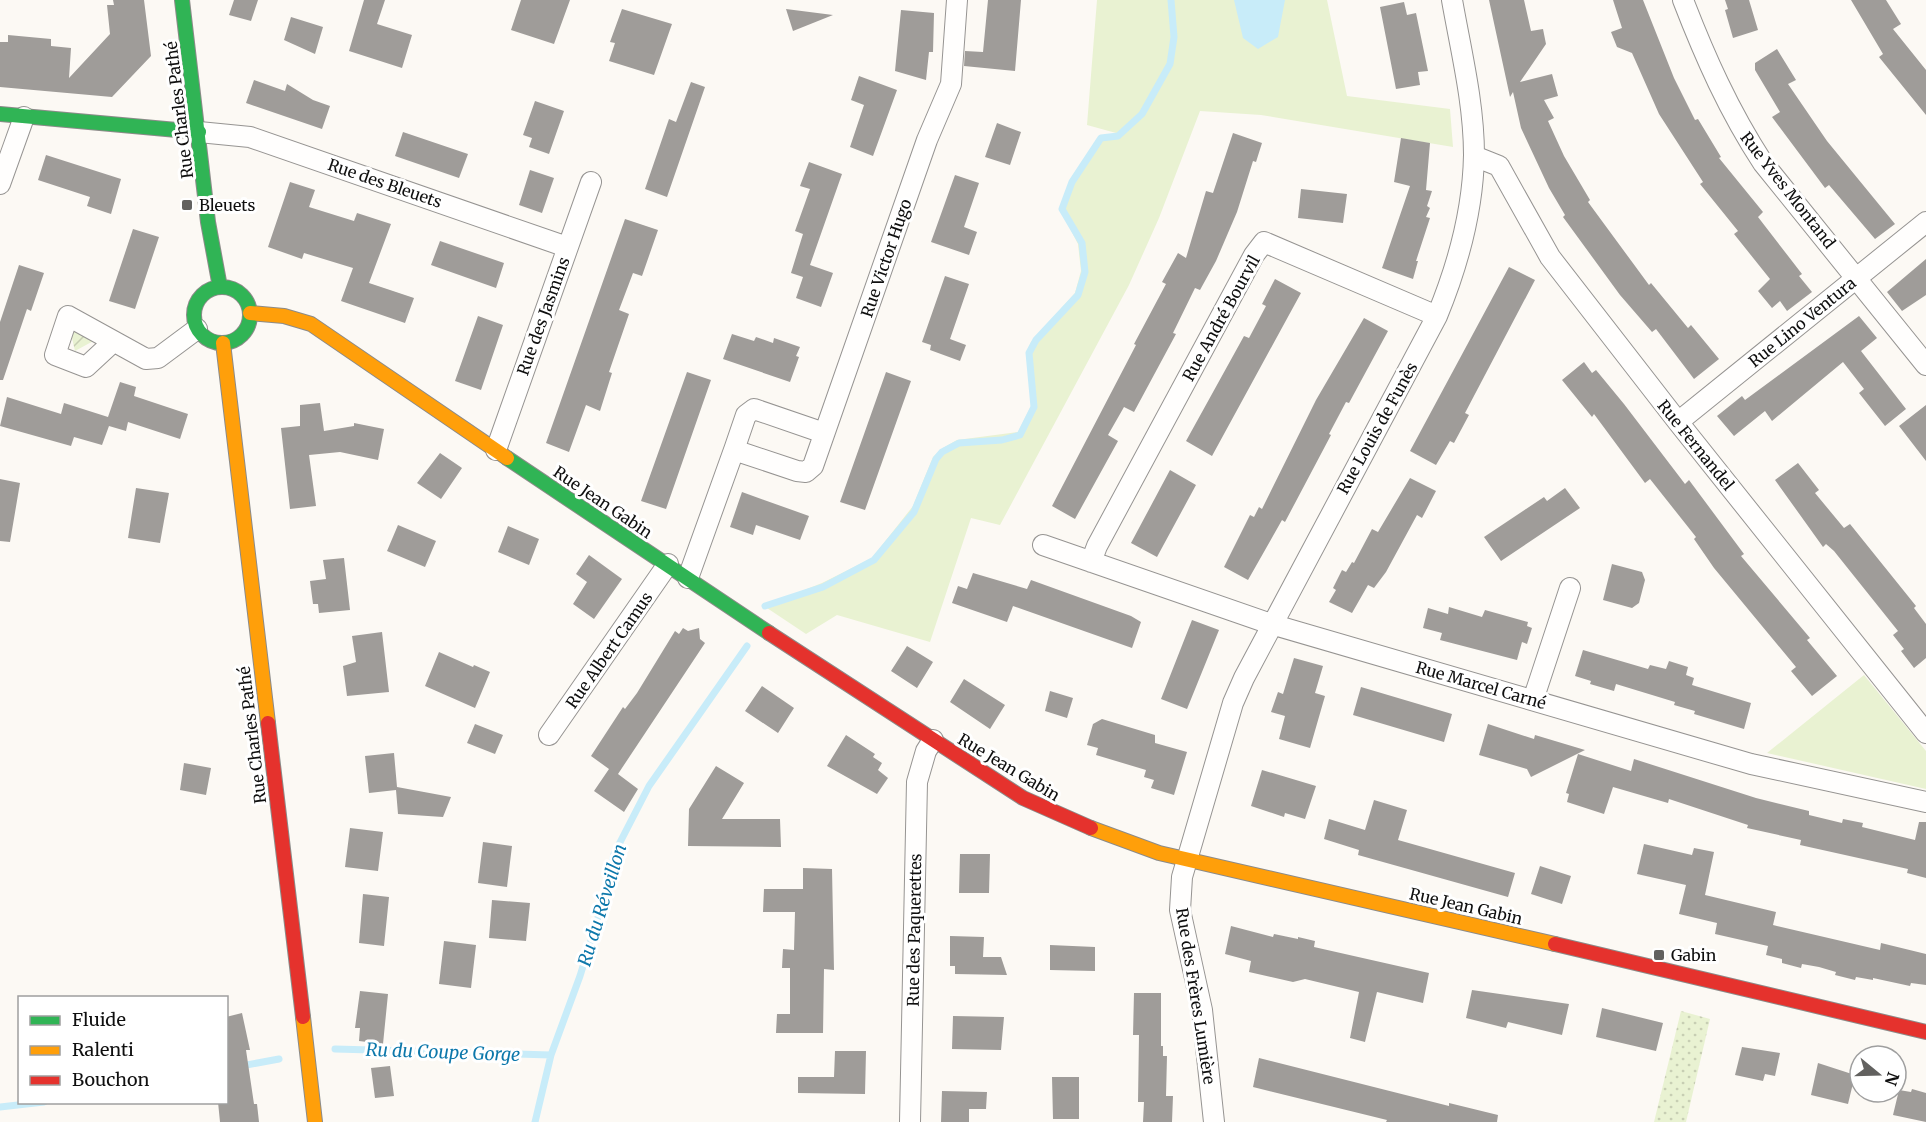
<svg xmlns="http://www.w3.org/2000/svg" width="1926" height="1122" viewBox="0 0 1926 1122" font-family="Merriweather,serif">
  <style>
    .grass { fill: url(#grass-dots) }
    .park { fill: #e9f2d2 }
    .garden { fill: url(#garden-furrows) }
    .water { fill: #c8ecf9 }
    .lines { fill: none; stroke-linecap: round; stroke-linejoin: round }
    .stream { stroke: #c8ecf9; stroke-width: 7 }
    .building { fill: #9f9c99 }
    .street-casing { stroke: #969492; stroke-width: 22 }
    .fast-casing { stroke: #8c8b89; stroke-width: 16 }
    .slow-casing { stroke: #8c8b89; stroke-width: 16 }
    .jam-casing { stroke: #8c8b89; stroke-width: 16 }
    .street { stroke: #fffefd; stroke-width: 20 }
    .fast { stroke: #30b455; stroke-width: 14 }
    .slow { stroke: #ff9f0a; stroke-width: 14 }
    .jam { stroke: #e5322d; stroke-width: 14 }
    .poi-dot { fill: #62615f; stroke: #fff; stroke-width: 2 }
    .labels { text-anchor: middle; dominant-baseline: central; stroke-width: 6; stroke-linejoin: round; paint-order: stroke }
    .street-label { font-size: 16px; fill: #0f0f0f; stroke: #fff }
    .poi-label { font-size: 16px; fill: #0f0f0f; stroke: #fff; text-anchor: start }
    .water-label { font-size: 18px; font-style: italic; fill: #0d78ab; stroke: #fff }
  </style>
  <defs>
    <pattern id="grass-dots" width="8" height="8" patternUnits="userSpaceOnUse" patternTransform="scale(1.5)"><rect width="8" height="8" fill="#e9f2d2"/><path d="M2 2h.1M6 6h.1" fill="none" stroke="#c7ceb3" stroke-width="1.8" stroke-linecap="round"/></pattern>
    <pattern id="garden-furrows" width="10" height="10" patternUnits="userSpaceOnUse" patternTransform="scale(1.5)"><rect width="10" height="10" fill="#e9f2d2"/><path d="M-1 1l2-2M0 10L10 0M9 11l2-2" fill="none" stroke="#c7ceb3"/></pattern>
  </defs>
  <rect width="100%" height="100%" fill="#fcf9f4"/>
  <path class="grass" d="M 1681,1011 L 1710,1019 L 1686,1122 L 1654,1122 Z"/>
  <path class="park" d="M 1097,0 L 1327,0 L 1347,96 L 1450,109 L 1453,147 L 1261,115 L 1200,111 L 1159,218 L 1129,285 L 1000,525 L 971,518 L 930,642 L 837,615 L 806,634 L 764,606 L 822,583 L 872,558 L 913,506 L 933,457 L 943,448 L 957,440 L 1018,432 L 1032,404 L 1026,353 L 1031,342 L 1075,293 L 1081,271 L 1078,244 L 1060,209 L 1073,178 L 1101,136 L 1116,133 L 1087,125 Z
    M 1864,675 L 1926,751 L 1926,789 L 1767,753 Z"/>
  <path class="garden" d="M 69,325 L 97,339 L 75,351 Z"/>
  <path class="water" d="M 1234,0 L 1285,0 L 1278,37 L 1258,49 L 1243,38 Z"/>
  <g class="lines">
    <path class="stream" d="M 765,606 L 823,587 L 874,560 L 914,512 L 936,459 L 942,452 L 959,443 L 1002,440 L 1020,435 L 1034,407 L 1029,353 L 1036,340 L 1078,295 L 1085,272 L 1082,243 L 1062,209 L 1072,182 L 1101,138 L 1118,136 L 1142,114 L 1170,64 L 1174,37 L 1171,0
      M 335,1049 L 551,1055
      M 241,1066 L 279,1059
      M 0,1107 L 44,1102
      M 535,1122 L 551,1055 L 580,976 L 603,901 L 614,854 L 649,786 L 747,646"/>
  </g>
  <path class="building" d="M 113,0 L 144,0 L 151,56 L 112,97 L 0,87 L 0,42 L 8,42 L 8,35 L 51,39 L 51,46 L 71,48 L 69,78 L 110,34 L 107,5 L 114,5 Z
    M 234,0 L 258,0 L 251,21 L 229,15 Z
    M 364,0 L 385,0 L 377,24 L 412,35 L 402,68 L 349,51 Z
    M 521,0 L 570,0 L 554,44 L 511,30 Z
    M 988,0 L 1021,0 L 1015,71 L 964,66 L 965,51 L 983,52 Z
    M 1489,0 L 1524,0 L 1531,31 L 1543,29 L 1546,44 L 1520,82 L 1552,74 L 1558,96 L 1544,100 L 1554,118 L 1548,121 L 1564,156 L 1590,200 L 1588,202 L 1649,285 L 1651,283 L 1688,328 L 1691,325 L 1719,359 L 1694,379 L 1656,329 L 1652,332 L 1620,295 L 1563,217 L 1565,215 L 1549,188 L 1521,128 L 1513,92 L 1510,97 Z
    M 1613,0 L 1643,0 L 1674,78 L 1695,120 L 1698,119 L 1721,157 L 1719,158 L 1763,212 L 1758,217 L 1802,274 L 1799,276 L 1812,292 L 1787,311 L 1780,301 L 1772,308 L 1758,291 L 1770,279 L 1734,234 L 1738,231 L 1700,184 L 1703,182 L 1659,114 L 1632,53 L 1617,47 L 1611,32 L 1622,28 Z
    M 1725,0 L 1749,0 L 1758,30 L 1733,38 L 1725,10 L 1728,9 Z
    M 1851,0 L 1886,0 L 1901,24 L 1893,29 L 1926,70 L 1926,115 L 1879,57 L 1883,54 Z
    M 1404,2 L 1407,15 L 1416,13 L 1428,71 L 1418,72 L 1420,85 L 1396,89 L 1380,7 Z
    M 622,9 L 672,24 L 654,75 L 609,61 L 615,43 L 610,42 Z
    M 786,9 L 833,15 L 793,31 Z
    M 901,10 L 934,13 L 933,52 L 929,52 L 926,80 L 895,71 Z
    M 291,17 L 323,27 L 315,54 L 284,40 Z
    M 1777,49 L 1796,80 L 1788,84 L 1827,141 L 1895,224 L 1875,239 L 1829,185 L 1825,188 L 1772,117 L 1780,112 L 1755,70 L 1755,63 Z
    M 859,76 L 897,90 L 873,156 L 850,147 L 864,105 L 851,100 Z
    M 254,80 L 285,91 L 287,84 L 313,100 L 330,106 L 322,129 L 246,103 Z
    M 691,82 L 705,87 L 667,197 L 645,189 L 669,119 L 676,122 Z
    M 535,101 L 564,111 L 549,154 L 529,147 L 532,138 L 523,135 Z
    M 997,123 L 1021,132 L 1010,165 L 985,157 Z
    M 403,132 L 468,154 L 459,178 L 395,156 Z
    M 1233,133 L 1262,143 L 1256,162 L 1253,161 L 1237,212 L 1216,261 L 1200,290 L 1195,288 L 1173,333 L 1176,334 L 1134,412 L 1124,407 L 1108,435 L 1118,441 L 1075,519 L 1052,506 L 1136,345 L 1134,344 L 1166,284 L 1162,282 L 1178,253 L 1186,258 L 1206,191 L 1213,193 Z
    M 1401,138 L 1430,143 L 1426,190 L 1432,191 L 1427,206 L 1430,208 L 1426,217 L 1430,218 L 1416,261 L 1418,261 L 1413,279 L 1382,268 L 1410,186 L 1394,182 Z
    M 46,155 L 121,179 L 111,214 L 87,206 L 90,197 L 38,180 Z
    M 809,162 L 842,174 L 810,265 L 833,273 L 821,307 L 796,298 L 803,277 L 791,273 L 803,234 L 795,231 L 810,189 L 800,186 Z
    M 530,170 L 554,178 L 542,213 L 519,205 Z
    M 955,175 L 979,183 L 964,227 L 977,232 L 969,255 L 931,242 Z
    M 290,182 L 315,190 L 309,207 L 354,221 L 357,213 L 391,224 L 369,283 L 414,298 L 405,323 L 341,301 L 353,268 L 304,253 L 302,259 L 268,247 Z
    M 1301,189 L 1347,194 L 1343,223 L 1298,218 Z
    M 625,219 L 658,230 L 642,276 L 633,273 L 619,310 L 629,314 L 609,372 L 612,373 L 600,411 L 586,405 L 569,452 L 546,443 Z
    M 133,229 L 159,237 L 135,309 L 109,301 Z
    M 440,241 L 504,263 L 496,288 L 431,265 Z
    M 1926,259 L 1926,295 L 1902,311 L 1887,292 Z
    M 19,265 L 44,273 L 31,311 L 27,309 L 3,380 L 0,380 L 0,322 Z
    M 1509,267 L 1535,280 L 1465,413 L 1469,415 L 1454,443 L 1450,441 L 1436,465 L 1410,451 Z
    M 945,276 L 969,284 L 950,339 L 966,345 L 960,361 L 930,350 L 931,345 L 922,342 Z
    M 1275,279 L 1301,293 L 1212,456 L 1186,441 L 1244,336 L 1249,338 L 1266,306 L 1262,304 Z
    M 478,316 L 503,325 L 481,390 L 455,381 Z
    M 1859,316 L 1877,338 L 1861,351 L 1906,409 L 1885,426 L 1859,393 L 1864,389 L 1843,362 L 1772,421 L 1765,411 L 1734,436 L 1717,416 L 1742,396 L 1745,400 Z
    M 1364,318 L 1388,331 L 1349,403 L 1346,402 L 1329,434 L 1331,435 L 1285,522 L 1282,520 L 1248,580 L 1224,567 L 1250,515 L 1254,517 L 1259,507 L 1262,509 L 1316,400 Z
    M 732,334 L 754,341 L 756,337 L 773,343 L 774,338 L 800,347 L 796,356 L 799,357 L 790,382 L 723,359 Z
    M 1584,362 L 1592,373 L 1596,370 L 1624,404 L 1685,484 L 1689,480 L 1744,554 L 1741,556 L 1810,638 L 1807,640 L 1837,676 L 1812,696 L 1791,671 L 1796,667 L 1714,568 L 1694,539 L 1696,537 L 1650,479 L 1645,483 L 1594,414 L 1592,417 L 1562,380 Z
    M 687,372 L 711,380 L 666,509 L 641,501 Z
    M 886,372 L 911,381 L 865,510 L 840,502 Z
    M 120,382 L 136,387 L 134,396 L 188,414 L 180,439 L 128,422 L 126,431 L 109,426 L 102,445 L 74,437 L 71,446 L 0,426 L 7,397 L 61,414 L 64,403 L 108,417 Z
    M 320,403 L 324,431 L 354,426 L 354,423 L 384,429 L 378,460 L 340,452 L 309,455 L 316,506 L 290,509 L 281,428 L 300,426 L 300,405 Z
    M 1926,405 L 1926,461 L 1899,426 Z
    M 440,453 L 462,468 L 441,499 L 417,483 Z
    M 1798,463 L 1819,490 L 1815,493 L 1844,528 L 1850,524 L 1916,606 L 1914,608 L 1926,624 L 1926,658 L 1914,668 L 1901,651 L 1904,649 L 1893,635 L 1898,631 L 1834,551 L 1826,544 L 1823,547 L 1775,480 Z
    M 1170,470 L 1196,485 L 1157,557 L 1131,543 Z
    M 1410,478 L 1436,491 L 1422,518 L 1417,515 L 1386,572 L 1374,588 L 1368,585 L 1352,613 L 1329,602 L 1336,590 L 1333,588 L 1342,570 L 1346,572 L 1352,562 L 1354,563 L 1372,529 L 1378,532 Z
    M 0,479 L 20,483 L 10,542 L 0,541 Z
    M 136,488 L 169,493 L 160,543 L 128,538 Z
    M 1565,488 L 1580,508 L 1501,561 L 1484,537 L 1544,497 L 1547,501 Z
    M 742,492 L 809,516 L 800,540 L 756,525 L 753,535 L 730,527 Z
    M 398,525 L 436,541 L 425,567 L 387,551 Z
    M 508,526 L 539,539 L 529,565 L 498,552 Z
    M 589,555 L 622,579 L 594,619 L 573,604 L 587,582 L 576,574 Z
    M 344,558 L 350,610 L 319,613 L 318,604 L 313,604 L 310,581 L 326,579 L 323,560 Z
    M 1612,564 L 1642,572 L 1645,580 L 1639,603 L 1632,608 L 1603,600 Z
    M 973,573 L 1027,589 L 1031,580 L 1131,616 L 1141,622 L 1132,648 L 1013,606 L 1007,622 L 952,603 L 958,586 L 967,589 Z
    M 1449,607 L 1482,617 L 1485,610 L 1528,622 L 1527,626 L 1532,628 L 1527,644 L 1522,642 L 1517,660 L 1440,640 L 1442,633 L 1423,628 L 1428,608 L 1448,614 Z
    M 1192,620 L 1219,630 L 1187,709 L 1161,699 Z
    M 683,628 L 688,631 L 699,628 L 700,639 L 705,643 L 618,774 L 638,789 L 624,812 L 594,791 L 609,769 L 591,756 L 623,707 L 625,709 L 637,693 L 675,631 L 679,634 Z
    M 382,632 L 389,692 L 347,696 L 343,666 L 356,662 L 352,636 Z
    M 907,646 L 933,662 L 917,688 L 891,671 Z
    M 1583,650 L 1648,669 L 1650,665 L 1666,669 L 1669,661 L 1688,667 L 1686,675 L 1694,678 L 1692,685 L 1751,703 L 1744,729 L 1694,714 L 1695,711 L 1674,705 L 1675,702 L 1616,684 L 1614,691 L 1590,684 L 1591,681 L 1575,676 Z
    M 439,652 L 473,667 L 474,665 L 490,672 L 475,708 L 425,686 Z
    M 1294,658 L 1323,666 L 1315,693 L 1325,696 L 1310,748 L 1279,739 L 1285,716 L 1271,712 L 1278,692 L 1283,694 Z
    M 964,679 L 1005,705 L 990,729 L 950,702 Z
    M 762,686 L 794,708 L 778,733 L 745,711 Z
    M 1361,687 L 1452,714 L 1444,742 L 1353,715 Z
    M 1050,691 L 1073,698 L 1067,718 L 1045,711 Z
    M 1102,719 L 1155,735 L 1155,743 L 1187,752 L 1174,795 L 1151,788 L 1154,780 L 1144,777 L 1146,770 L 1096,755 L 1098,748 L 1087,745 L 1093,724 Z
    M 475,724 L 503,735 L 495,754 L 467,743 Z
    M 1488,724 L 1534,739 L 1535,735 L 1585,750 L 1531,777 L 1527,769 L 1479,755 Z
    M 846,735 L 875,754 L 873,757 L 882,763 L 878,770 L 888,778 L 877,794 L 827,766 Z
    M 394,753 L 397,787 L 451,797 L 443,817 L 398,814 L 396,790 L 369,793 L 365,756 Z
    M 1578,754 L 1631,771 L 1634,759 L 1756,798 L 1809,811 L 1809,815 L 1842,823 L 1843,819 L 1863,823 L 1862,827 L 1915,840 L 1919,822 L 1926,822 L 1926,878 L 1907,873 L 1908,869 L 1800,845 L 1801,840 L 1747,828 L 1748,825 L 1669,799 L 1668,803 L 1613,787 L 1604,814 L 1567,802 L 1569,794 L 1566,793 Z
    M 184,763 L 211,768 L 206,795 L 180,790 Z
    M 716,766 L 744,783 L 722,819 L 780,819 L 781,847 L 688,846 L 689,809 Z
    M 1262,770 L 1316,786 L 1305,819 L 1285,813 L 1284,817 L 1251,806 Z
    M 1374,800 L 1407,810 L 1398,840 L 1515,873 L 1508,897 L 1358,855 L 1359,850 L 1324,839 L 1329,819 L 1365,830 Z
    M 350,828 L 383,832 L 378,871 L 345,867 Z
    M 483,842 L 512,846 L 507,887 L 478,883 Z
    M 1644,844 L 1692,855 L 1694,848 L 1714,852 L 1705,895 L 1776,912 L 1773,925 L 1880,950 L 1881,943 L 1926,954 L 1926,985 L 1911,983 L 1910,986 L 1873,978 L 1873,980 L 1856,977 L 1855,980 L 1835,975 L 1836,972 L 1819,967 L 1802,964 L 1801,968 L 1782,963 L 1782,959 L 1766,955 L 1768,946 L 1715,934 L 1717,923 L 1679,914 L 1686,885 L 1637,874 Z
    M 960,854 L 990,854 L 989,893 L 959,893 Z
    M 1540,866 L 1571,876 L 1562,904 L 1531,894 Z
    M 803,868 L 832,869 L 834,970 L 824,969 L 823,1033 L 776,1033 L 777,1014 L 790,1014 L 790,968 L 782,968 L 783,949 L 794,950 L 795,912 L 763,912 L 764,889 L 803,889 Z
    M 363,894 L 389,897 L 384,946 L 359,943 Z
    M 492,900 L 530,903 L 526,941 L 489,938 Z
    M 1231,926 L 1273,937 L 1274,934 L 1298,939 L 1298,937 L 1315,941 L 1314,947 L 1429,973 L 1423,1003 L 1377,992 L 1365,1042 L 1350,1038 L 1359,992 L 1305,979 L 1293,982 L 1249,972 L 1251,961 L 1225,954 Z
    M 950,936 L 984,937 L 983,957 L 1001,957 L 1007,975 L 955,974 L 955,966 L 950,966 Z
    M 444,941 L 476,945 L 471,988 L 439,984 Z
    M 1050,945 L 1095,947 L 1095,971 L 1050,970 Z
    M 1472,990 L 1569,1004 L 1562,1035 L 1508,1022 L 1506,1028 L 1466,1018 Z
    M 360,991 L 388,994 L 383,1044 L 359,1041 L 360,1028 L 355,1028 Z
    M 1134,993 L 1161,993 L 1161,1046 L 1163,1046 L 1163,1056 L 1167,1056 L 1166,1096 L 1173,1096 L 1172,1122 L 1143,1122 L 1144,1102 L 1138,1102 L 1139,1035 L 1133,1035 Z
    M 1602,1008 L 1663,1023 L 1656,1051 L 1596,1037 Z
    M 242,1013 L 250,1050 L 246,1050 L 254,1104 L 257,1104 L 259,1122 L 220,1122 L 218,1102 L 226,1102 L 226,1017 Z
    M 953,1016 L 1004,1017 L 1001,1050 L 952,1049 Z
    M 1742,1047 L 1780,1053 L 1775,1076 L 1765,1074 L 1763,1081 L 1735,1075 Z
    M 835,1051 L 866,1051 L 865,1094 L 798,1093 L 798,1077 L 834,1077 Z
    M 1259,1058 L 1449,1106 L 1449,1103 L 1498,1115 L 1497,1122 L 1386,1122 L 1387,1120 L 1253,1087 Z
    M 1818,1063 L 1855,1075 L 1848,1104 L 1811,1095 Z
    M 390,1066 L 394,1096 L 375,1098 L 371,1068 Z
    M 1052,1077 L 1079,1077 L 1079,1119 L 1053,1119 Z
    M 1912,1089 L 1926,1093 L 1926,1122 L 1893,1115 L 1899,1090 L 1911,1092 Z
    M 942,1091 L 987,1092 L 986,1109 L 969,1109 L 969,1122 L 941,1122 Z"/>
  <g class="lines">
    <defs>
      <path id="street" d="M 1683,0 C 1705,57 1729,111 1763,163 L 1926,365
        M 199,132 L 250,137 L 567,247
        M 1474,156 L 1499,166 L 1550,257 L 1678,422 L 1926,733
        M 0,184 L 24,117
        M 113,342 L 86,367 L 55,355 L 68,316 L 146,359 L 158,358 L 197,329
        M 1678,422 L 1926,222
        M 824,433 L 754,409 L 746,415 L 734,450 L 797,471 L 806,472 L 813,466 L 927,140 L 951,84 L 957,0
        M 496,450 L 591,182
        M 1043,545 L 1271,624 L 1751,764 L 1926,802
        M 1091,562 L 1097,546 L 1254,255 L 1264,242 L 1437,316
        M 688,578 L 734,450
        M 1533,700 L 1570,588
        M 549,735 L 668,564
        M 910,1122 L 917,782 L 926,751 L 933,740
        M 1214,1122 L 1202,1010 L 1180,910 L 1182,877 L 1233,703 L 1244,678 L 1437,316 C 1458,265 1473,212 1474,155 C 1474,103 1461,51 1452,0"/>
      <path id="fast" d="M 182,0 L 208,222 L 220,287
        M 0,114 L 199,132
        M194 315a28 28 0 1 1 56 0a28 28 0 1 1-56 0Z
        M 507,458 L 769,633"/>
      <path id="slow" d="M 250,313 L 284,316 L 311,324 L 507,458
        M 223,343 L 268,723
        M 1091,828 L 1159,853 L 1555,944
        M 303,1017 L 315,1122"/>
      <path id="jam" d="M 769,633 L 1023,798 L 1091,828
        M 268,723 L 303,1017
        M 1555,944 L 1926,1032"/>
    </defs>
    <use href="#street" class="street-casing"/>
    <use href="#fast" class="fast-casing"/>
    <use href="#slow" class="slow-casing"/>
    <use href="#jam" class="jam-casing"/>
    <use href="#street" class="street"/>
    <use href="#fast" class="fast"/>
    <use href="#slow" class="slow"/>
    <use href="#jam" class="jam"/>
  </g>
  <g class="poi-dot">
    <rect x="181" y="199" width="12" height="12" rx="3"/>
    <rect x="1653" y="949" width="12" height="12" rx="3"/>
  </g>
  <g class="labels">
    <g class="street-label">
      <text transform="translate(179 110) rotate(-97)">Rue Charles Pathé</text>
      <text transform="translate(385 183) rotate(19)">Rue des Bleuets</text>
      <text transform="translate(1788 190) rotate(52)">Rue Yves Montand</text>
      <text transform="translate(886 258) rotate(-71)">Rue Victor Hugo</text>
      <text transform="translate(543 316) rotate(-70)">Rue des Jasmins</text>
      <text transform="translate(1221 318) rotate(-61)">Rue André Bourvil</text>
      <text transform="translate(1802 322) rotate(-39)">Rue Lino Ventura</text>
      <text transform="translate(1377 428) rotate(-61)">Rue Louis de Funès</text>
      <text transform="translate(1696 445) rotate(51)">Rue Fernandel</text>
      <text transform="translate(603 502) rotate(34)">Rue Jean Gabin</text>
      <text transform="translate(609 650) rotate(-55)">Rue Albert Camus</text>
      <text transform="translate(1481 685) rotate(16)">Rue Marcel Carné</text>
      <text transform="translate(252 735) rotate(-97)">Rue Charles Pathé</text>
      <text transform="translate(1009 767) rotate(31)">Rue Jean Gabin</text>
      <text transform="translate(1466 906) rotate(13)">Rue Jean Gabin</text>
      <text transform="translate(914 930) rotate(-89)">Rue des Paquerettes</text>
      <text transform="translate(1196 996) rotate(81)">Rue des Frères Lumière</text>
    </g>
    <g class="poi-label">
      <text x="199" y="205">Bleuets</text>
      <text x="1671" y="955">Gabin</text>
    </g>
    <g class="water-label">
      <text transform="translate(602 905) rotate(-73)">Ru du Réveillon</text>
      <text transform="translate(443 1052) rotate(2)">Ru du Coupe Gorge</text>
    </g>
  </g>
  <rect x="18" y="996" width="210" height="108" fill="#ffffff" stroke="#9f9f9f" stroke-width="1.5"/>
  <rect x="30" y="1016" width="30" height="9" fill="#30b455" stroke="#9f9f9f" stroke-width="1.5"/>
  <text x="72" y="1026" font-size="18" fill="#0f0f0f">Fluide</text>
  <rect x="30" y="1046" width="30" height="9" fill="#ff9f0a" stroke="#9f9f9f" stroke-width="1.5"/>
  <text x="72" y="1056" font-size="18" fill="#0f0f0f">Ralenti</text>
  <rect x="30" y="1076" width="30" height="9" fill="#e5322d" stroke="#9f9f9f" stroke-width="1.5"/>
  <text x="72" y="1086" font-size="18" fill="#0f0f0f">Bouchon</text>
  <g transform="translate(1878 1074) rotate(109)"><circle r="28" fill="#ffffff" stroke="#9f9f9f" stroke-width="1.5"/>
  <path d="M0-4.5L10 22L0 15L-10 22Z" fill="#62615f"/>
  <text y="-9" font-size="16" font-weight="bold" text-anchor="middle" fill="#0f0f0f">N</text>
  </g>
</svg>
